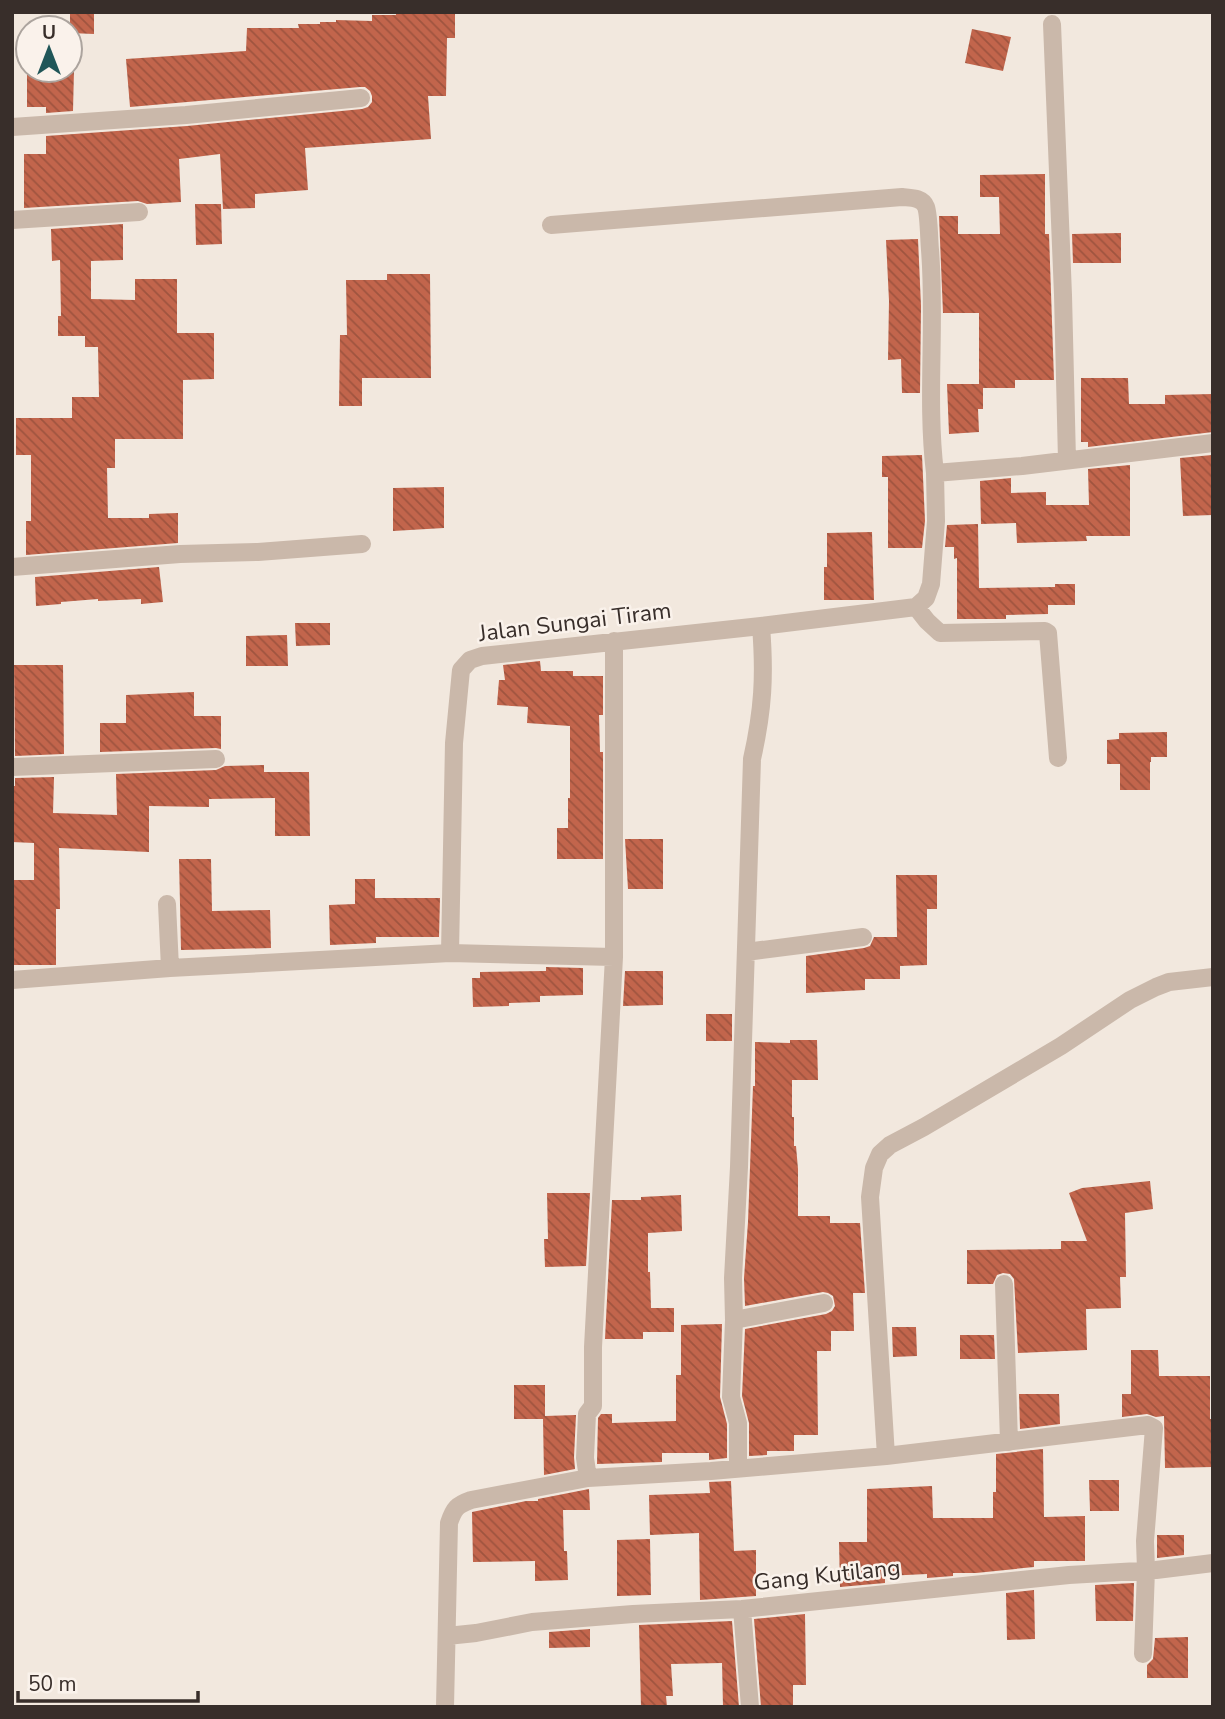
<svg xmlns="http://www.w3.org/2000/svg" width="1225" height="1719" viewBox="0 0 1225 1719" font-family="'Nunito Sans',sans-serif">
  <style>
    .building { fill: url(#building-back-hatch) }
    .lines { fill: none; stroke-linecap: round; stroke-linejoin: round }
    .minor { stroke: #cab8aa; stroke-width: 18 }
    .labels { text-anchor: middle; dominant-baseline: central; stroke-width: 5; stroke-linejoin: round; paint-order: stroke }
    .street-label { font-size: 23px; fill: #382e2a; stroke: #faf2eb }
  </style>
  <defs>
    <pattern id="building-back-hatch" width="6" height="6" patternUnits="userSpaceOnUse" patternTransform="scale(1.75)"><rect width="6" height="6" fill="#c2654c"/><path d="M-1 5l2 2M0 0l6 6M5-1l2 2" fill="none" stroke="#9f543f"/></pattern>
  </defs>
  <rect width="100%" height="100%" fill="#f2e8de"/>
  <path class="building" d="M 70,12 L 94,12 L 94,34 L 70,33 Z
    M 396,12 L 455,12 L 455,38 L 447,38 L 446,96 L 428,96 L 431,139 L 305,148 L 308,190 L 255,194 L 255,208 L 223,209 L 220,154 L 179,159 L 181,202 L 147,204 L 138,201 L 24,208 L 24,154 L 46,154 L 46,136 L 187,126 L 362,109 L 368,107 L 372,102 L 372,96 L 370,91 L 365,87 L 360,87 L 130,107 L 126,59 L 246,51 L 247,28 L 299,28 L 298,24 L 320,24 L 320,22 L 336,22 L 336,20 L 372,21 L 372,15 L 396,15 Z
    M 972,29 L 1011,37 L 1003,71 L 965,63 Z
    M 27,70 L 74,70 L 73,111 L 46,113 L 46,107 L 27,107 Z
    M 1045,174 L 1045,234 L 1049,234 L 1054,380 L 1015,380 L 1015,388 L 983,388 L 983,409 L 978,409 L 979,432 L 949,434 L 947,384 L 979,384 L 979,313 L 943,313 L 939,216 L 958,216 L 958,234 L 1000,234 L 999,197 L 980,197 L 980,175 Z
    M 195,204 L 221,204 L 222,244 L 196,245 Z
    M 123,224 L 123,260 L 91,261 L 91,299 L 135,300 L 135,279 L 177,279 L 177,333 L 214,333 L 214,379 L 183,380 L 183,439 L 115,439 L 115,468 L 107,468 L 108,518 L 149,518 L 149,514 L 178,513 L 178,543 L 26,555 L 26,521 L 31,521 L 31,455 L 16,455 L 16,418 L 72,418 L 72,397 L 99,397 L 98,347 L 85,347 L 85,336 L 58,336 L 58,316 L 61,316 L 60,260 L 52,261 L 51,229 Z
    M 1121,233 L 1121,263 L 1073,263 L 1072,234 Z
    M 918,239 L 921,306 L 920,393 L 902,393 L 901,359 L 888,360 L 889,301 L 886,240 Z
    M 387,274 L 430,274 L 431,378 L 362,378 L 362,406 L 339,406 L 340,335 L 347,335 L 346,280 L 387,280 Z
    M 1081,378 L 1128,378 L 1129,404 L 1165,404 L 1165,395 L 1213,394 L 1213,432 L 1088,447 L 1088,442 L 1081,442 Z
    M 922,455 L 925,521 L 922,548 L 888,548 L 888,477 L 882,477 L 882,456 Z
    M 1212,455 L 1213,515 L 1183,516 L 1180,458 Z
    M 1130,465 L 1130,536 L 1086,536 L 1087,541 L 1017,543 L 1016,523 L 981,524 L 980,481 L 1011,478 L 1011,493 L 1046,492 L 1046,505 L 1089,505 L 1088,469 Z
    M 444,487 L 444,528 L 393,531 L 393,488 Z
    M 978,524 L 979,588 L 1055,587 L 1055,584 L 1075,584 L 1075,605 L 1048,605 L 1048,614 L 1006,615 L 1006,619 L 957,619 L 957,558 L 954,559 L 954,547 L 945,547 L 947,525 Z
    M 872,532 L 874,600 L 824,600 L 824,567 L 827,567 L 827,533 Z
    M 159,567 L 163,602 L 141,604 L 141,599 L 98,601 L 98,599 L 61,602 L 61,604 L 36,606 L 35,577 Z
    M 295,623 L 330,623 L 330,645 L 296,646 Z
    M 287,635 L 288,666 L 246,666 L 246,636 Z
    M 540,661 L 541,671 L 573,671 L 573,676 L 603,676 L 603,715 L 599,715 L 600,752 L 603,752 L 603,859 L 557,859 L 557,828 L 568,828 L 568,798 L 570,798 L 570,726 L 527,723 L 528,707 L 497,705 L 499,680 L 505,680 L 503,665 Z
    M 14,665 L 63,665 L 64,754 L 15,756 Z
    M 194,692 L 194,716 L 221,716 L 221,749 L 216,748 L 100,752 L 100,723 L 126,723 L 126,695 Z
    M 1167,732 L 1167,757 L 1151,757 L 1151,762 L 1150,762 L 1150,790 L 1120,790 L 1120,764 L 1107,764 L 1107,740 L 1119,739 L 1119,733 Z
    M 264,765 L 264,772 L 309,772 L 310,836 L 275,836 L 275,798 L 209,799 L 209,807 L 149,806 L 149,852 L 59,848 L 60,909 L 56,909 L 56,965 L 12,965 L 12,880 L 34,880 L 34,843 L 12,842 L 12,786 L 15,786 L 15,778 L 54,777 L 53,813 L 117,815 L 116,774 L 216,770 L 225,766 Z
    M 625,839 L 663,839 L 663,889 L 628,889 Z
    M 179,859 L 211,859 L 212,911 L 270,910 L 271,948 L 181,950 Z
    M 896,875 L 937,875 L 937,909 L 927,909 L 927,965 L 900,966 L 900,979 L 865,979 L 865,990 L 806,993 L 806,956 L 864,948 L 870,946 L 874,937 L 897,937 Z
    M 355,879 L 375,879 L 375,898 L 440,898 L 439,937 L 376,937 L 376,943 L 330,945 L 329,905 L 355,904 Z
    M 546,967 L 583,968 L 583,995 L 540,996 L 540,1002 L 509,1003 L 509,1006 L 473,1007 L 472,978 L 480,978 L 480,972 L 546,971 Z
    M 625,971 L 663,971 L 663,1005 L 623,1006 Z
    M 706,1014 L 732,1014 L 732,1041 L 706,1041 Z
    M 790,1040 L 817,1040 L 818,1080 L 792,1080 L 792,1117 L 794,1117 L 794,1146 L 796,1146 L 798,1169 L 798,1216 L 830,1216 L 830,1223 L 860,1223 L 865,1293 L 853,1293 L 854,1331 L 831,1331 L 831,1351 L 817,1351 L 818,1435 L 794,1435 L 794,1451 L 767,1451 L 767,1455 L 749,1456 L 749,1423 L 742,1396 L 745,1329 L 826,1314 L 832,1311 L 835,1306 L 833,1296 L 828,1293 L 823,1292 L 745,1306 L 744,1278 L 748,1222 L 753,1086 L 755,1086 L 755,1042 L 790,1043 Z
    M 1150,1181 L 1153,1209 L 1125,1213 L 1126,1277 L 1120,1277 L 1121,1308 L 1086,1309 L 1087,1350 L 1018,1353 L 1014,1279 L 1010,1274 L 1003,1273 L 997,1275 L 993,1284 L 967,1284 L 967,1250 L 1061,1249 L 1061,1241 L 1087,1241 L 1069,1193 L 1082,1188 Z
    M 547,1193 L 590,1193 L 586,1266 L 545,1267 L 544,1239 L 548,1239 Z
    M 681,1195 L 682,1231 L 648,1233 L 648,1272 L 650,1272 L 651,1308 L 674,1308 L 674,1332 L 643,1332 L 643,1339 L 605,1339 L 612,1200 L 641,1200 L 641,1197 Z
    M 722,1324 L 720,1397 L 727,1424 L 727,1458 L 709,1460 L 709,1453 L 662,1453 L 662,1462 L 597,1464 L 598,1418 L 601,1414 L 612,1414 L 612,1423 L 676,1421 L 676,1375 L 681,1375 L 681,1325 Z
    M 892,1327 L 916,1327 L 917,1356 L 893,1357 Z
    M 960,1335 L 994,1335 L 995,1359 L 960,1359 Z
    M 1131,1350 L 1158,1350 L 1159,1376 L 1210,1376 L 1210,1419 L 1213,1419 L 1213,1467 L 1165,1468 L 1164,1416 L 1156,1417 L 1147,1414 L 1122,1417 L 1122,1394 L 1131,1394 Z
    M 514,1385 L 545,1385 L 545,1416 L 576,1415 L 574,1457 L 575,1469 L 544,1475 L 543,1419 L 514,1419 Z
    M 1019,1394 L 1059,1394 L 1060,1424 L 1020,1429 Z
    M 1043,1449 L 1044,1517 L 1085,1516 L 1085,1561 L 1034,1561 L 1034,1567 L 976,1573 L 953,1573 L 953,1576 L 927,1578 L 927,1574 L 885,1576 L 885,1583 L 840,1587 L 839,1542 L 867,1542 L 867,1489 L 932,1486 L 933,1518 L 993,1518 L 993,1492 L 996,1492 L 996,1454 Z
    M 1089,1480 L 1119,1480 L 1119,1511 L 1090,1511 Z
    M 731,1481 L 734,1551 L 756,1550 L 756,1596 L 700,1600 L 699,1533 L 650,1535 L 649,1495 L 710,1493 L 709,1482 Z
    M 589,1489 L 590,1510 L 563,1510 L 564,1551 L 567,1551 L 568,1580 L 535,1581 L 535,1561 L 473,1562 L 472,1512 L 526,1501 L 538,1501 L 538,1499 Z
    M 1157,1535 L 1184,1535 L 1184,1555 L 1157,1558 Z
    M 650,1539 L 651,1595 L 617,1596 L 617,1540 Z
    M 1134,1583 L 1133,1621 L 1096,1621 L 1095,1585 Z
    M 1034,1590 L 1035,1639 L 1007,1640 L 1006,1593 Z
    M 805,1614 L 806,1685 L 793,1685 L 793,1707 L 761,1707 L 754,1619 Z
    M 732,1621 L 739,1707 L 723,1707 L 722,1663 L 671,1664 L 673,1696 L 666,1696 L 667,1707 L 641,1707 L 639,1625 Z
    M 590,1629 L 590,1647 L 549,1648 L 549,1632 Z
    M 1188,1637 L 1188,1678 L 1147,1678 L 1147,1665 L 1153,1659 L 1155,1638 Z"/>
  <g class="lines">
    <path class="minor" d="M 1052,24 L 1063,295 L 1067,460
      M 12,127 L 186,115 L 361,98
      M 12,220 L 139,212
      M 551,225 L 902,197 C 910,198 922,197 926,207 C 929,215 929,240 930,250 C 936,324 926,399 935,473
      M 12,567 L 180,554 L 258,552 L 362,544
      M 916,607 L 927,621 L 940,633 L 1045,631 L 1048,633 L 1058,758
      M 12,767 L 216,759
      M 167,904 L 170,968
      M 746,952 L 863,937
      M 450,953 L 614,957
      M 12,980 L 170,968 L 450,953 L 454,743 L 461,670 L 470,660 L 482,656 L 761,626 L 916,607 L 926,598 L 931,584 L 936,521 L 935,473 L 1022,466 L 1213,443
      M 1004,1284 L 1009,1442
      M 734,1320 L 824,1303
      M 886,1456 L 870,1197 L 874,1168 L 880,1154 L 890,1145 L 924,1127 L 1061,1046 L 1130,1000 L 1156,987 L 1169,982 L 1213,977
      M 738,1469 L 738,1423 L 731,1397 L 734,1320 L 733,1278 L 739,1167 L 752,759 C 763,710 765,676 761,626
      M 588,1478 L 585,1458 L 587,1414 L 593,1406 L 593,1347 L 614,957 L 614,641
      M 742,1609 L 750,1707
      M 447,1636 L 476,1633 L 532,1622 L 633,1614 L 742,1609 L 1069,1575 L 1156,1570 L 1213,1563
      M 445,1707 L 449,1523 C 454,1508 457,1505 471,1500 L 588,1478 L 711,1471 L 886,1456 L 1148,1425 L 1154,1428 L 1145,1541 L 1146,1570 L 1143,1654"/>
  </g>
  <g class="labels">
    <g class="street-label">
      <text transform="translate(575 622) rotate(-7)">Jalan Sungai Tiram</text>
      <text transform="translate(827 1575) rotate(-6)">Gang Kutilang</text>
    </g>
  </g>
  <rect width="1225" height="1719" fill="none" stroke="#382e2a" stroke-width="28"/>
  <g transform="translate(49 49)"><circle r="33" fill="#faf2eb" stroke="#aca49e" stroke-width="2"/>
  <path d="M0-5L12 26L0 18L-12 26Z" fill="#205658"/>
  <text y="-10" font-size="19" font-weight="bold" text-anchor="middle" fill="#382e2a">U</text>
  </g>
  <path d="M18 1691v10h180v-10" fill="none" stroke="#382e2a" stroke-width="3.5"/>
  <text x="28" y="1691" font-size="21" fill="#382e2a" stroke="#faf2eb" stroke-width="5" paint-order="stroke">50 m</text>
</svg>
